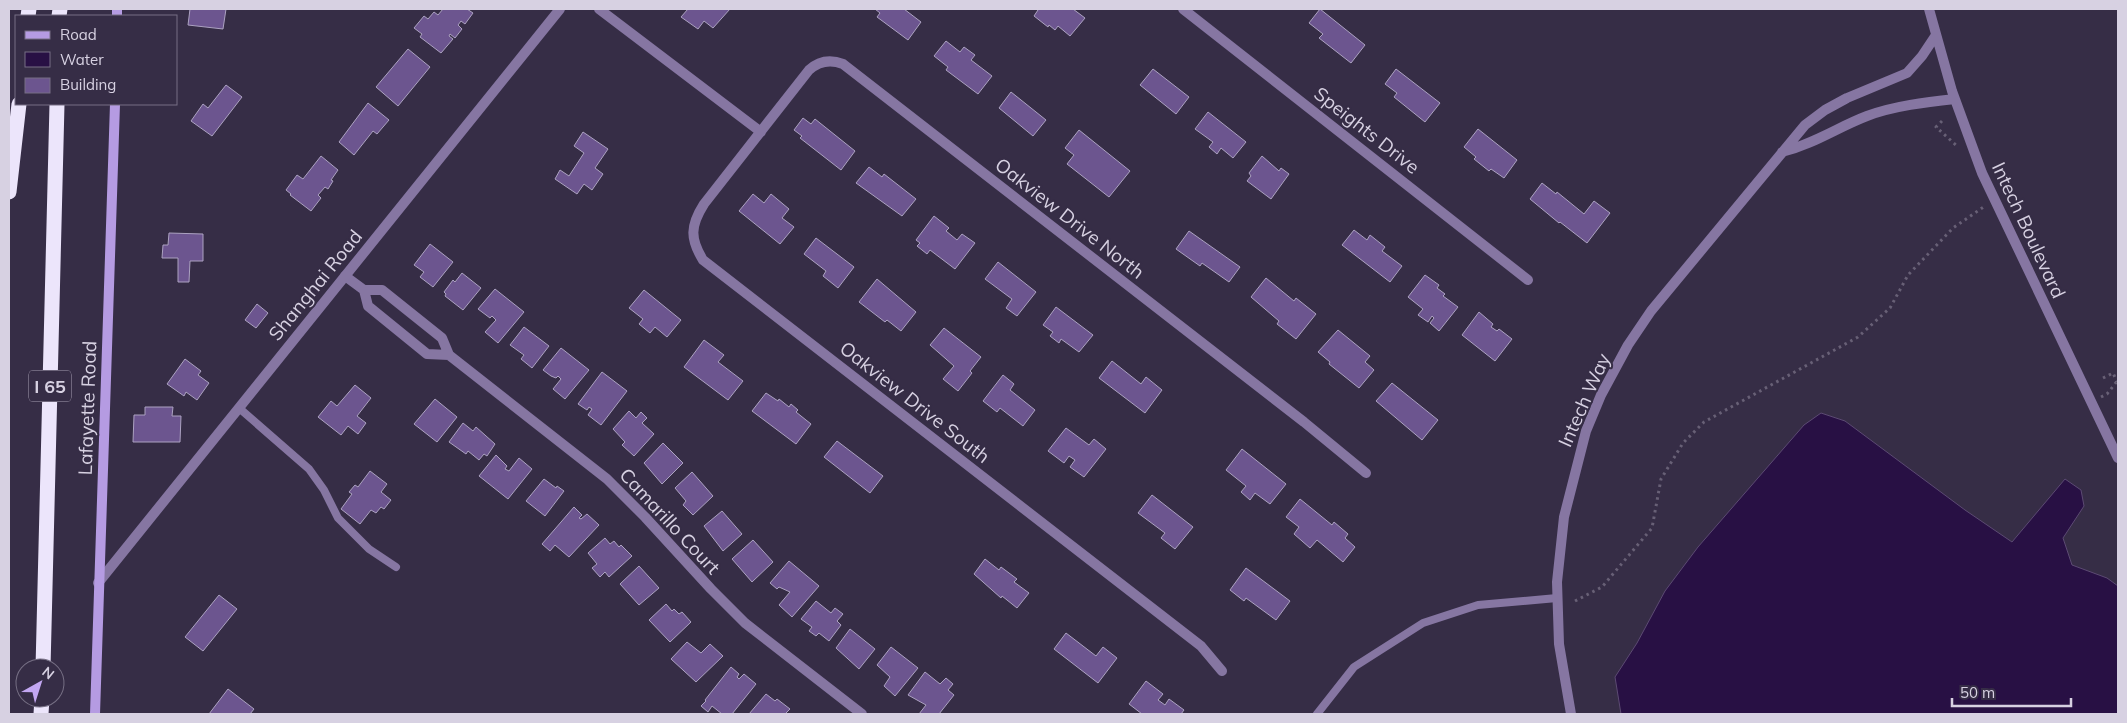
<svg xmlns="http://www.w3.org/2000/svg" width="2127" height="723" viewBox="0 0 2127 723" font-family="Mulish,sans-serif">
  <style>
    .water { fill: #281044; stroke: #5c4a73 }
    .building { fill: #6c558f; stroke: #aca2c1 }
    .lines { fill: none; stroke-linecap: round; stroke-linejoin: round }
    .path { stroke: #686076; stroke-width: 3; stroke-dasharray: 2.5 4; stroke-linecap: butt }
    .service { stroke: #8676a2; stroke-width: 8 }
    .minor { stroke: #8676a2; stroke-width: 10 }
    .tertiary { stroke: #8676a2; stroke-width: 10 }
    .secondary { stroke: #b59be2; stroke-width: 10 }
    .motorway { stroke: #ece5fb; stroke-width: 15 }
    .labels { text-anchor: middle; dominant-baseline: central; stroke-width: 4; stroke-linejoin: round; paint-order: stroke }
    .shield { fill: #362d46; stroke: #a7a0b3; stroke-width: 1 }
    .shield-label { font-size: 18px; font-weight: bold; fill: #d7d1e2 }
    .street-label { font-size: 19px; fill: #d7d1e2; stroke: #362d46 }
  </style>
  <rect width="100%" height="100%" fill="#362d46"/>
  <path class="water" d="M 1821,413 L 1845,421 L 1965,510 L 2012,542 L 2065,479 L 2081,490 L 2084,506 L 2063,538 L 2072,565 L 2107,578 L 2118,586 L 2118,714 L 1621,714 L 1615,677 L 1637,643 L 1665,591 L 1698,547 L 1804,425 Z"/>
  <path class="building" d="M 190,9 L 226,9 L 223,29 L 188,25 Z
    M 443,9 L 467,9 L 473,13 L 465,24 L 461,21 L 458,25 L 462,29 L 455,38 L 450,34 L 449,36 L 453,39 L 441,53 L 420,37 L 422,34 L 414,28 L 424,16 L 428,19 L 434,12 L 438,15 Z
    M 688,9 L 730,9 L 713,28 L 704,21 L 698,29 L 681,17 Z
    M 875,9 L 904,9 L 921,22 L 908,40 L 877,17 L 880,13 Z
    M 1036,9 L 1073,9 L 1085,18 L 1070,36 L 1058,26 L 1055,30 L 1049,25 L 1048,27 L 1034,16 L 1038,10 Z
    M 1320,9 L 1365,45 L 1351,63 L 1319,38 L 1323,34 L 1309,23 Z
    M 946,41 L 960,52 L 964,47 L 975,55 L 971,60 L 992,76 L 978,94 L 946,70 L 948,67 L 934,56 Z
    M 408,49 L 430,67 L 398,106 L 376,87 Z
    M 1153,69 L 1189,97 L 1176,114 L 1140,85 Z
    M 1396,69 L 1440,103 L 1425,122 L 1394,97 L 1397,93 L 1385,84 Z
    M 226,85 L 242,97 L 212,136 L 191,121 L 203,104 L 208,108 Z
    M 1011,92 L 1046,120 L 1033,136 L 999,108 Z
    M 368,103 L 389,120 L 377,134 L 373,131 L 354,155 L 339,142 Z
    M 1208,112 L 1246,142 L 1233,158 L 1221,148 L 1217,154 L 1209,147 L 1213,142 L 1195,129 Z
    M 803,118 L 811,124 L 815,119 L 855,151 L 841,170 L 800,138 L 802,136 L 794,130 Z
    M 1478,129 L 1517,160 L 1504,178 L 1491,169 L 1489,171 L 1474,159 L 1476,157 L 1464,147 Z
    M 1079,130 L 1130,171 L 1109,197 L 1067,164 L 1074,155 L 1065,148 Z
    M 583,132 L 608,149 L 595,168 L 603,174 L 592,190 L 584,184 L 577,194 L 555,179 L 560,170 L 569,176 L 584,153 L 574,146 Z
    M 321,156 L 338,170 L 331,180 L 333,181 L 328,189 L 325,187 L 318,195 L 321,198 L 311,211 L 290,195 L 291,194 L 286,190 L 297,175 L 303,179 Z
    M 1262,156 L 1279,171 L 1281,168 L 1289,174 L 1271,199 L 1247,181 L 1251,176 L 1249,173 Z
    M 869,167 L 882,177 L 884,174 L 916,199 L 902,216 L 856,183 Z
    M 1542,183 L 1556,194 L 1557,192 L 1584,214 L 1594,201 L 1610,213 L 1587,243 L 1560,222 L 1559,223 L 1530,199 Z
    M 753,194 L 764,203 L 771,194 L 789,209 L 782,218 L 794,227 L 780,244 L 739,211 Z
    M 934,216 L 949,228 L 946,231 L 957,240 L 962,234 L 975,243 L 955,269 L 930,250 L 927,254 L 917,246 L 920,243 L 916,240 Z
    M 1354,230 L 1367,240 L 1370,235 L 1385,247 L 1382,251 L 1402,266 L 1390,282 L 1342,245 Z
    M 1189,231 L 1240,267 L 1229,282 L 1202,263 L 1200,266 L 1176,249 Z
    M 169,233 L 203,234 L 203,261 L 190,261 L 189,282 L 178,282 L 178,258 L 162,258 L 163,245 L 168,245 Z
    M 816,238 L 854,267 L 838,288 L 823,276 L 826,271 L 804,254 Z
    M 430,244 L 453,262 L 433,287 L 420,277 L 424,272 L 414,265 Z
    M 998,262 L 1036,292 L 1017,316 L 1006,308 L 1012,299 L 985,279 Z
    M 462,273 L 481,288 L 463,310 L 445,296 L 446,294 L 444,292 L 453,280 L 455,282 Z
    M 1425,275 L 1439,285 L 1437,288 L 1445,294 L 1443,296 L 1458,307 L 1439,331 L 1430,323 L 1434,318 L 1432,316 L 1428,322 L 1418,315 L 1423,309 L 1408,297 Z
    M 1266,278 L 1294,301 L 1296,298 L 1316,314 L 1296,339 L 1277,324 L 1279,321 L 1251,297 Z
    M 877,279 L 916,312 L 901,331 L 887,320 L 885,322 L 859,302 Z
    M 495,289 L 524,312 L 498,343 L 485,332 L 496,320 L 492,316 L 490,318 L 478,309 Z
    M 644,290 L 681,320 L 667,337 L 655,327 L 650,333 L 639,324 L 643,319 L 629,308 Z
    M 257,304 L 268,313 L 256,328 L 245,320 Z
    M 1056,307 L 1093,335 L 1079,352 L 1061,339 L 1059,343 L 1050,336 L 1053,332 L 1043,325 Z
    M 1479,312 L 1493,324 L 1491,327 L 1497,331 L 1499,329 L 1512,339 L 1495,361 L 1462,335 Z
    M 524,327 L 549,346 L 532,368 L 521,359 L 524,355 L 510,345 Z
    M 944,328 L 981,357 L 970,371 L 972,373 L 958,391 L 943,379 L 954,366 L 930,345 Z
    M 1338,330 L 1370,356 L 1365,362 L 1374,370 L 1359,388 L 1329,364 L 1330,362 L 1318,352 Z
    M 704,340 L 724,355 L 718,362 L 743,381 L 728,400 L 684,367 Z
    M 561,348 L 589,370 L 565,399 L 553,389 L 561,379 L 558,376 L 556,378 L 551,376 L 543,370 Z
    M 185,359 L 201,371 L 198,375 L 209,383 L 197,400 L 186,392 L 184,396 L 167,384 Z
    M 1112,361 L 1141,384 L 1146,377 L 1162,390 L 1145,413 L 1099,378 Z
    M 602,372 L 627,391 L 601,425 L 588,415 L 592,409 L 589,407 L 587,410 L 578,404 Z
    M 1003,375 L 1014,384 L 1010,390 L 1035,410 L 1023,426 L 1000,408 L 997,412 L 983,401 Z
    M 1392,383 L 1438,420 L 1422,440 L 1376,401 Z
    M 355,385 L 371,398 L 357,416 L 366,423 L 358,434 L 348,426 L 341,435 L 318,417 L 331,401 L 337,406 Z
    M 766,393 L 778,401 L 779,399 L 789,407 L 791,404 L 798,410 L 796,412 L 811,424 L 796,444 L 752,411 Z
    M 435,399 L 457,417 L 437,442 L 414,424 Z
    M 145,407 L 173,407 L 172,416 L 181,416 L 180,442 L 133,442 L 134,415 L 145,415 Z
    M 629,411 L 636,418 L 641,412 L 647,418 L 642,423 L 654,434 L 634,456 L 622,445 L 625,442 L 613,429 Z
    M 463,423 L 473,431 L 476,427 L 495,444 L 487,456 L 484,454 L 479,460 L 468,451 L 466,454 L 449,442 Z
    M 1066,428 L 1089,445 L 1094,439 L 1106,449 L 1084,477 L 1070,467 L 1075,460 L 1069,456 L 1064,463 L 1048,451 Z
    M 837,441 L 883,476 L 870,493 L 824,457 Z
    M 663,443 L 683,463 L 662,484 L 644,463 Z
    M 1242,449 L 1286,484 L 1270,504 L 1255,493 L 1250,500 L 1241,492 L 1246,486 L 1226,470 Z
    M 496,455 L 507,466 L 505,469 L 509,471 L 519,458 L 532,469 L 508,499 L 479,476 Z
    M 370,471 L 387,484 L 381,492 L 391,500 L 384,509 L 381,507 L 376,513 L 371,510 L 360,524 L 341,509 L 352,494 L 349,492 L 355,485 L 358,487 Z
    M 692,472 L 713,496 L 693,515 L 683,505 L 686,501 L 675,488 Z
    M 544,479 L 556,488 L 557,486 L 564,491 L 545,516 L 526,501 Z
    M 1152,495 L 1193,527 L 1175,549 L 1161,538 L 1165,533 L 1138,513 Z
    M 1300,499 L 1332,525 L 1334,522 L 1348,534 L 1345,538 L 1355,547 L 1343,562 L 1317,540 L 1310,548 L 1294,534 L 1299,527 L 1286,517 Z
    M 574,507 L 582,515 L 579,518 L 581,519 L 587,514 L 599,525 L 569,557 L 555,545 L 550,551 L 542,544 Z
    M 722,511 L 742,534 L 723,551 L 704,526 Z
    M 605,538 L 610,544 L 614,541 L 619,547 L 621,545 L 632,556 L 609,577 L 605,572 L 600,577 L 592,568 L 597,564 L 588,553 Z
    M 753,540 L 773,562 L 752,582 L 732,559 Z
    M 985,559 L 999,570 L 1001,567 L 1017,579 L 1014,582 L 1029,593 L 1017,608 L 1002,596 L 1001,598 L 974,574 Z
    M 789,561 L 819,586 L 792,617 L 779,605 L 790,592 L 779,587 L 777,589 L 770,583 Z
    M 639,566 L 659,588 L 639,605 L 620,584 Z
    M 1246,568 L 1290,601 L 1276,620 L 1246,598 L 1244,601 L 1230,590 Z
    M 219,595 L 237,609 L 203,651 L 185,637 Z
    M 816,601 L 831,613 L 835,608 L 843,614 L 837,621 L 841,625 L 829,641 L 819,633 L 816,636 L 809,631 L 812,627 L 801,619 Z
    M 666,604 L 672,611 L 674,609 L 679,614 L 682,612 L 691,622 L 670,642 L 649,620 Z
    M 850,629 L 875,649 L 859,669 L 836,648 Z
    M 1066,633 L 1096,656 L 1103,647 L 1117,658 L 1098,683 L 1054,649 Z
    M 687,642 L 701,653 L 710,644 L 723,656 L 696,682 L 671,659 Z
    M 891,647 L 918,668 L 895,696 L 884,686 L 890,677 L 877,665 Z
    M 731,667 L 739,674 L 737,677 L 739,679 L 744,674 L 756,684 L 732,714 L 722,714 L 712,706 L 708,712 L 701,706 L 706,701 L 705,700 Z
    M 925,672 L 940,684 L 946,678 L 953,684 L 948,690 L 954,695 L 939,714 L 919,714 L 926,705 L 908,695 Z
    M 1146,681 L 1163,694 L 1158,700 L 1165,705 L 1169,699 L 1184,710 L 1181,714 L 1142,714 L 1129,704 Z
    M 228,689 L 254,709 L 250,714 L 209,714 Z
    M 766,694 L 775,701 L 777,699 L 790,709 L 785,714 L 749,714 Z"/>
  <g class="lines">
    <path class="path" d="M 1942,121 L 1936,127 L 1957,146
      M 2103,378 L 2113,373 L 2117,382
      M 2101,397 L 2107,394 L 2118,380
      M 1575,601 L 1602,587 L 1652,528 L 1661,479 L 1683,443 L 1704,422 L 1858,337 L 1890,308 L 1908,275 L 1953,228 L 1985,206"/>
    <path class="service" d="M 239,408 L 309,469 L 324,490 L 338,518 L 369,549 L 396,567
      M 1317,714 L 1354,667 L 1423,623 L 1478,605 L 1557,598"/>
    <path class="minor" d="M 599,9 L 761,132
      M 1183,9 L 1528,280
      M 1929,9 L 1952,91 L 1982,173 L 2118,458
      M 1782,152 C 1814,144 1838,127 1867,116 C 1893,106 1927,102 1955,99
      M 345,276 L 364,290 L 368,306 L 427,354 L 449,355
      M 364,290 L 382,290 L 442,338 L 449,355 L 607,479 L 645,517 L 711,589 L 745,623 L 862,714
      M 1222,671 L 1201,646 L 703,260 C 690,239 690,226 704,204 L 809,70 C 819,61 830,59 843,64 L 1304,422 L 1366,473
      M 1571,714 L 1559,644 L 1557,582 L 1564,517 L 1586,431 L 1601,395 L 1628,345 L 1651,311 L 1805,125 L 1825,110 L 1847,98 L 1907,73 L 1922,56 L 1936,35"/>
    <path class="tertiary" d="M 98,583 L 560,9"/>
    <path class="secondary" d="M 117,16 L 117,9
      M 95,714 L 115,104"/>
    <path class="motorway" d="M 28,16 L 29,9
      M 59,16 L 60,9
      M 9,192 L 19,104
      M 43,668 L 57,104
      M 41,714 L 42,698"/>
  </g>
  <g class="labels">
    <rect class="shield" x="29" y="370.5" width="42" height="31" rx="4"/>
    <g class="shield-label">
      <text x="50" y="386">I 65</text>
    </g>
    <g class="street-label">
      <text transform="translate(1367 130) rotate(38)">Speights Drive</text>
      <text transform="translate(1070 218) rotate(38)">Oakview Drive North</text>
      <text transform="translate(2029 230) rotate(65)">Intech Boulevard</text>
      <text transform="translate(315 285) rotate(-51)">Shanghai Road</text>
      <text transform="translate(1584 400) rotate(-66)">Intech Way</text>
      <text transform="translate(915 402) rotate(38)">Oakview Drive South</text>
      <text transform="translate(87 408) rotate(-88)">Lafayette Road</text>
      <text transform="translate(670 521) rotate(47)">Camarillo Court</text>
    </g>
  </g>
  <rect width="2127" height="723" fill="none" stroke="#d7d1e2" stroke-width="20"/>
  <rect x="15" y="15" width="162" height="90" fill="#362d46" stroke="#766f84"/>
  <rect x="25" y="31" width="25" height="8" fill="#b59be2" stroke="#766f84"/>
  <text x="60" y="40" font-size="15" fill="#d7d1e2">Road</text>
  <rect x="25" y="52" width="25" height="15" fill="#281044" stroke="#766f84"/>
  <text x="60" y="65" font-size="15" fill="#d7d1e2">Water</text>
  <rect x="25" y="78" width="25" height="15" fill="#6c558f" stroke="#766f84"/>
  <text x="60" y="90" font-size="15" fill="#d7d1e2">Building</text>
  <g transform="translate(40 683) rotate(39)"><circle r="24" fill="#362d46" stroke="#766f84"/>
  <path d="M0-4L9 19L0 12L-9 19Z" fill="#c3a7f2"/>
  <text y="-8" font-size="14" font-weight="bold" text-anchor="middle" fill="#d7d1e2">N</text>
  </g>
  <path d="M1952 698v8h119v-8" fill="none" stroke="#d7d1e2" stroke-width="2.5"/>
  <text x="1960" y="698" font-size="15" fill="#d7d1e2" stroke="#362d46" stroke-width="4" paint-order="stroke">50 m</text>
</svg>
